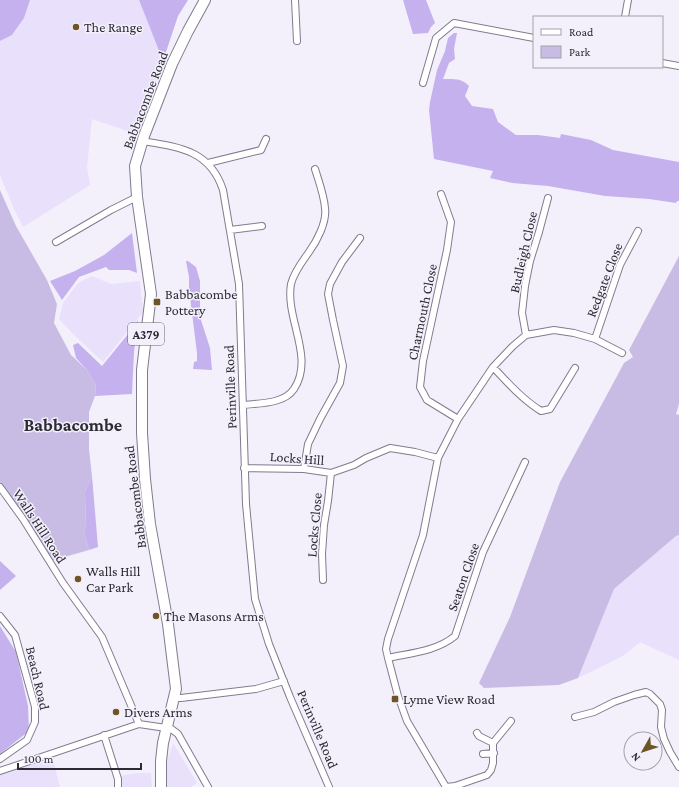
<svg xmlns="http://www.w3.org/2000/svg" width="679" height="787" viewBox="0 0 679 787" font-family="'Crimson Pro',serif">
  <style>
    .built { fill: #e9e0fc }
    .green { fill: #c9bce4 }
    .forest { fill: #c5b1ee }
    .lines { fill: none; stroke-linecap: round; stroke-linejoin: round }
    .minor-casing { stroke: #817b8e; stroke-width: 8 }
    .primary-casing { stroke: #817b8e; stroke-width: 12 }
    .minor { stroke: #fff; stroke-width: 6 }
    .primary { stroke: #fff; stroke-width: 10 }
    .poi-dot { fill: #6f5426; stroke: #f3f0fc; stroke-width: 1.5 }
    .labels { text-anchor: middle; dominant-baseline: central; stroke-width: 3; stroke-linejoin: round; paint-order: stroke }
    .shield { fill: #f3f0fc; stroke: #68656f; stroke-width: 1 }
    .shield-label { font-size: 13px; font-weight: bold; fill: #2c2a32 }
    .poi-label { font-size: 14px; fill: #2c2a32; stroke: #f3f0fc; text-anchor: start }
    .street-label { font-size: 14px; fill: #2c2a32; stroke: #f3f0fc }
    .district-label { font-size: 18px; font-weight: bold; fill: #2c2a32; stroke: #f3f0fc }
  </style>
  <rect width="100%" height="100%" fill="#f3f0fc"/>
  <path class="built" d="M 30,0 L 139,0 L 163,61 L 156,82 L 137,126 L 136,136 L 122,129 L 92,119 L 87,167 L 90,185 L 23,227 L 14,209 L 0,175 L 0,41 L 12,35 L 24,18 Z
    M 92,276 L 111,284 L 140,281 L 143,312 L 103,362 L 73,334 L 59,319 L 63,303 L 78,283 Z
    M 679,535 L 679,660 L 640,642 L 623,656 L 578,678 L 614,589 L 676,536 Z
    M 173,743 L 197,783 L 191,787 L 167,787 L 166,766 Z
    M 53,759 L 60,787 L 0,787 L 0,775 L 16,769 Z
    M 137,773 L 151,773 L 152,787 L 118,787 L 118,779 L 120,776 Z"/>
  <path class="green" d="M 0,190 L 16,226 L 47,280 L 57,304 L 54,323 L 71,355 L 87,370 L 96,385 L 95,396 L 89,412 L 89,449 L 92,476 L 85,492 L 86,526 L 84,532 L 89,550 L 47,562 L 0,482 Z
    M 679,256 L 679,404 L 676,414 L 679,415 L 679,535 L 676,536 L 614,589 L 578,678 L 559,685 L 484,688 L 479,683 L 510,617 L 560,482 L 624,363 L 633,357 L 629,350 Z"/>
  <path class="forest" d="M 0,0 L 30,0 L 24,18 L 12,35 L 0,41 Z
    M 139,0 L 188,0 L 178,16 L 163,61 Z
    M 403,0 L 426,0 L 435,23 L 431,27 L 428,33 L 413,34 Z
    M 454,33 L 457,33 L 454,49 L 455,59 L 449,63 L 443,79 C 453,79 462,78 469,86 L 465,96 L 472,106 L 493,109 L 498,122 L 516,135 L 538,135 L 560,138 L 561,134 L 591,140 L 613,150 L 679,162 L 679,201 L 677,201 L 676,203 L 649,199 L 605,196 L 548,186 L 512,183 L 490,178 L 493,171 L 434,159 L 429,110 L 430,102 L 437,70 L 445,51 L 448,38 Z
    M 132,233 L 137,273 L 129,270 L 109,270 L 106,267 L 79,277 L 62,300 L 50,281 L 75,271 L 104,255 Z
    M 186,261 L 188,261 L 196,267 L 200,281 L 200,317 L 210,348 L 212,370 L 193,369 L 194,362 L 197,361 L 197,353 L 189,289 L 189,277 Z
    M 138,320 L 134,352 L 132,394 L 95,396 L 96,385 L 87,370 L 76,358 L 73,345 L 78,343 L 102,366 L 133,328 Z
    M 92,476 L 98,547 L 89,550 L 84,532 L 86,526 L 85,492 Z
    M 0,561 L 16,576 L 0,590 Z
    M 0,626 L 16,652 L 28,706 L 29,731 L 0,754 Z"/>
  <g class="lines">
    <defs>
      <path id="minor" d="M 295,0 L 297,41
        M 625,17 L 628,0
        M 662,63 L 679,66
        M 423,83 L 436,38 L 454,23 L 534,38
        M 142,141 C 179,147 210,150 223,190 L 239,284 L 246,504 L 255,599 L 269,644 L 290,697 L 329,787
        M 208,163 L 261,150 L 266,139
        M 441,194 L 451,222 L 447,250 L 423,361 L 420,387 L 427,400 L 458,419
        M 230,230 L 262,226
        M 56,242 L 111,210 L 137,197
        M 526,335 L 522,313 L 525,286 L 530,261 L 539,232 L 548,198
        M 595,339 L 620,265 L 638,231
        M 493,367 C 508,383 522,399 541,411 L 550,409 L 575,368
        M 243,405 C 260,403 284,404 294,389 C 315,357 285,319 291,284 C 294,272 302,262 309,252 C 317,241 327,222 325,208 C 324,195 319,182 315,169
        M 244,468 L 304,469 L 331,473 L 354,465 L 366,458 L 390,448 L 415,452 L 438,458
        M 304,469 L 308,444 L 320,419 L 340,383 L 343,366 L 333,320 L 328,294 L 330,284 L 342,262 L 360,238
        M 0,487 L 23,519 L 63,583 L 102,637 L 139,724
        M 323,580 L 322,554 L 324,525 L 328,501 L 331,473
        M 0,616 L 15,635 L 35,707 L 35,722 L 27,740 L 0,759
        M 388,658 C 411,653 437,651 455,636 L 483,552 L 525,462
        M 174,698 L 181,698 L 256,689 L 284,681
        M 575,717 L 594,712 L 614,702 L 634,695 L 646,692 L 650,694 L 660,704 L 662,710 L 661,727 L 664,739 L 670,752 L 679,767
        M 166,725 L 178,734 L 208,787
        M 477,733 L 479,736 L 493,743
        M 104,735 L 118,779 L 118,787
        M 483,754 L 494,753
        M 0,771 L 139,724 L 166,728
        M 446,787 L 407,721 L 398,696 L 388,658 L 386,649 L 388,639 L 423,535 L 438,458 L 458,419 L 493,367 L 513,346 L 526,335 L 554,330 L 574,333 L 595,339 L 622,353
        M 446,787 L 455,786 L 487,775 L 491,770 L 493,763 L 493,743 L 511,721"/>
      <path id="primary" d="M 161,787 L 161,761 L 163,743 L 176,689 L 168,624 L 150,524 L 145,479 L 142,433 L 142,370 L 151,294 L 137,197 L 135,166 L 144,136 L 172,64 L 188,31 L 205,0"/>
    </defs>
    <use href="#minor" class="minor-casing"/>
    <use href="#primary" class="primary-casing"/>
    <use href="#minor" class="minor"/>
    <use href="#primary" class="primary"/>
  </g>
  <g class="poi-dot">
    <circle cx="76" cy="27" r="4"/>
    <rect x="153" y="298" width="8" height="8" rx="2"/>
    <circle cx="78" cy="579" r="4"/>
    <circle cx="156" cy="616" r="4"/>
    <rect x="391" y="695" width="8" height="8" rx="2"/>
    <circle cx="116" cy="712" r="4"/>
  </g>
  <g class="labels">
    <rect class="shield" x="128" y="323" width="36" height="22" rx="3"/>
    <g class="shield-label">
      <text x="146" y="334">A379</text>
    </g>
    <g class="poi-label">
      <text x="84" y="27">The Range</text>
      <text x="165" y="294">Babbacombe<tspan x="165" dy="16">Pottery</tspan></text>
      <text x="86" y="571">Walls Hill<tspan x="86" dy="16">Car Park</tspan></text>
      <text x="164" y="616">The Masons Arms</text>
      <text x="403" y="699">Lyme View Road</text>
      <text x="124" y="712">Divers Arms</text>
    </g>
    <g class="street-label">
      <text transform="translate(145 100) rotate(-69)">Babbacombe Road</text>
      <text transform="translate(523 252) rotate(-77)">Budleigh Close</text>
      <text transform="translate(604 280) rotate(-69)">Redgate Close</text>
      <text transform="translate(422 312) rotate(-78)">Charmouth Close</text>
      <text transform="translate(230 387) rotate(-92)">Perinville Road</text>
      <text transform="translate(297 458) rotate(4)">Locks Hill</text>
      <text transform="translate(135 497) rotate(-97)">Babbacombe Road</text>
      <text transform="translate(314 525) rotate(-85)">Locks Close</text>
      <text transform="translate(40 526) rotate(57)">Walls Hill Road</text>
      <text transform="translate(463 577) rotate(-71)">Seaton Close</text>
      <text transform="translate(38 678) rotate(77)">Beach Road</text>
      <text transform="translate(318 729) rotate(67)">Perinville Road</text>
    </g>
    <g class="district-label">
      <text x="73" y="425">Babbacombe</text>
    </g>
  </g>
  <rect x="533" y="16" width="130" height="52" fill="#f3f0fc" stroke="#a3a1ab"/>
  <rect x="541" y="29" width="20" height="6" fill="#ffffff" stroke="#a3a1ab"/>
  <text x="569" y="36" font-size="12" fill="#2c2a32">Road</text>
  <rect x="541" y="46" width="20" height="12" fill="#c9bce4" stroke="#a3a1ab"/>
  <text x="569" y="56" font-size="12" fill="#2c2a32">Park</text>
  <g transform="translate(643 751) rotate(231)"><circle r="19" fill="#f3f0fc" stroke="#a3a1ab"/>
  <path d="M0-3L7 15L0 10L-7 15Z" fill="#6f5426"/>
  <text y="-6" font-size="11" font-weight="bold" text-anchor="middle" fill="#2c2a32">N</text>
  </g>
  <path d="M18 763v6h123v-6" fill="none" stroke="#2c2a32" stroke-width="2"/>
  <text x="24" y="763" font-size="12" fill="#2c2a32" stroke="#f3f0fc" stroke-width="3" paint-order="stroke">100 m</text>
</svg>
